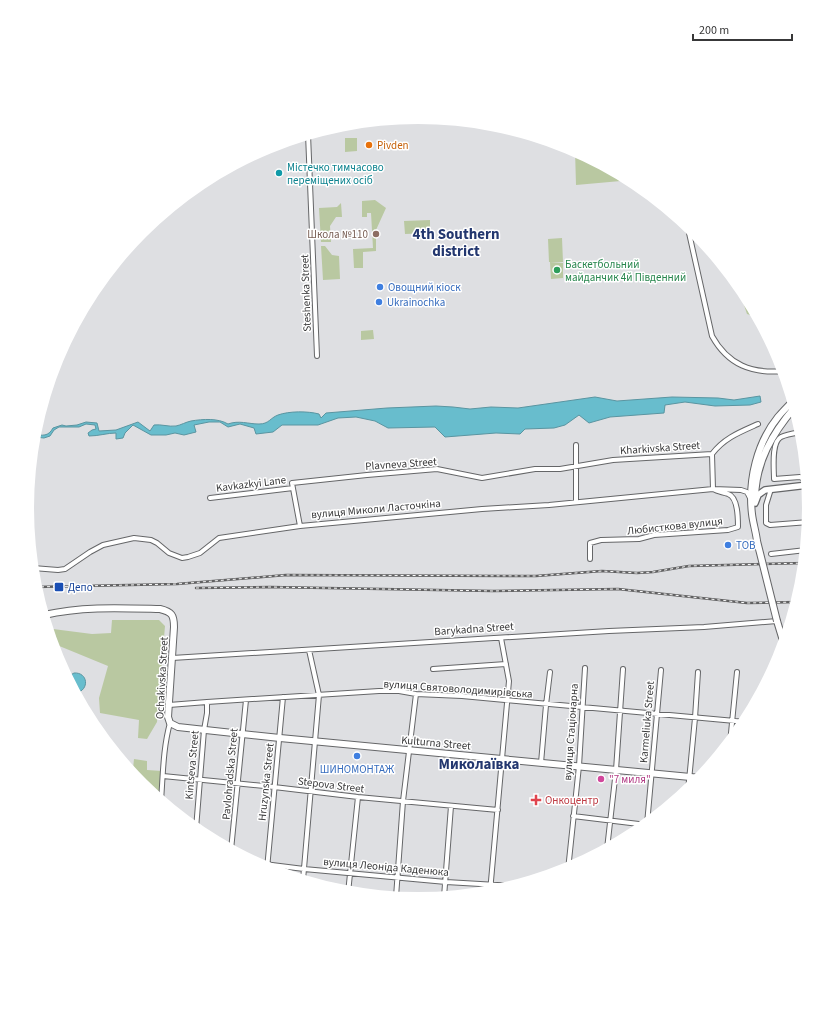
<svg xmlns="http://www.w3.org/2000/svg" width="837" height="1016" viewBox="0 0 837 1016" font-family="'Source Sans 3',sans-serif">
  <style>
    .green { fill: #b9c8a1 }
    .water { fill: #68bdcd; stroke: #5a95a1 }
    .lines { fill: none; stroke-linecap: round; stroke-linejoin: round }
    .street-casing { stroke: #656668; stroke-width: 6 }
    .secondary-casing { stroke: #656668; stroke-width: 8 }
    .primary-casing { stroke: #656668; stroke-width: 8 }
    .street { stroke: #fff; stroke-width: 4 }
    .secondary { stroke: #fff; stroke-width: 5.5 }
    .primary { stroke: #fff; stroke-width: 6 }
    .rail-casing { stroke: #606061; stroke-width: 2.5 }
    .rail { stroke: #fff; stroke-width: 1; stroke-dasharray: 3; stroke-linecap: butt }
    .primary-bridge-casing { stroke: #656668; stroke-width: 8; stroke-linecap: butt }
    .primary-bridge { stroke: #fff; stroke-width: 6 }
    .food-dot { fill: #e8710a; stroke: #fff; stroke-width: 1.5 }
    .culture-dot { fill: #0f9aa8; stroke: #fff; stroke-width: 1.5 }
    .education-dot { fill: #8d6e63; stroke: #fff; stroke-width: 1.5 }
    .leisure-dot { fill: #2e9e5b; stroke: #fff; stroke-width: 1.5 }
    .shop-dot { fill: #3f7fe0; stroke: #fff; stroke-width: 1.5 }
    .transit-dot { fill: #1a4fb4; stroke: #fff; stroke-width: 1.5 }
    .hotel-dot { fill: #d1479c; stroke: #fff; stroke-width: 1.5 }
    .health-dot { fill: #e0444e; stroke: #fff; stroke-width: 1.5 }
    .labels { text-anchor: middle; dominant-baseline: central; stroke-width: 3; stroke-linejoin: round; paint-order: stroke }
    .food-label { font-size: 11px; fill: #c56008; stroke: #fff; text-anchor: start }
    .culture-label { font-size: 11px; fill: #0d838f; stroke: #fff; text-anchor: start }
    .education-label { font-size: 11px; fill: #785e54; stroke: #fff; text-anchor: end }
    .leisure-label { font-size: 11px; fill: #27864d; stroke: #fff; text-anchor: start }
    .shop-label { font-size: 11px; fill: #366cbe; stroke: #fff; text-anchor: start }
    .street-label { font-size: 11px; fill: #383839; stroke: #fff }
    .transit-label { font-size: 11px; fill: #164399; stroke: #fff; text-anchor: start }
    .hotel-label { font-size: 11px; fill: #b23c85; stroke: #fff; text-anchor: start }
    .health-label { font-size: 11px; fill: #be3a42; stroke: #fff; text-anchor: start }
    .district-label { font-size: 15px; font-weight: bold; fill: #23376f; stroke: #fff }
  </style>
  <rect width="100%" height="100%" fill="#dedfe2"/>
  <path class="green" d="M 345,138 L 357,138 L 357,151 L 345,152 Z
    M 575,150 L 632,180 L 576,185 Z
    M 375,200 L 386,208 L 376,230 L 376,251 L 363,252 L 363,268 L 354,268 L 353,249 L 373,248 L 371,213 L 367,213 L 367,217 L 362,217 L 362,201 Z
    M 341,203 L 342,217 L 336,217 L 330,226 L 331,242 L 321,242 L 319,208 L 337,207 Z
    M 430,220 L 430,233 L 405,234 L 404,221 Z
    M 562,238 L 563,262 L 549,262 L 548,239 Z
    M 321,246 L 325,246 L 332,255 L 339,256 L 340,279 L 323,280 Z
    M 550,262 L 563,263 L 563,278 L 551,279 Z
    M 746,293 L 759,318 L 747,314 L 743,302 Z
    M 373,330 L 374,339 L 361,340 L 361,331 Z
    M 112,620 L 159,620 L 165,626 L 157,722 L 147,739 L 138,738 L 139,720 L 100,713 L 99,698 L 108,666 L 52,643 L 53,629 L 92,634 L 111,633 Z
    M 134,759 L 147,761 L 147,770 L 162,771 L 159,799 L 142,785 L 129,769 L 133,769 Z"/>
  <path class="water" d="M 760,396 L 761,402 L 750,405 L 715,406 L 685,402 L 665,405 L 664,413 L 610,417 L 589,423 L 579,415 L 565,425 L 554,428 L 525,429 L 520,434 L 496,433 L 445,437 L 435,427 L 388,428 L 375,421 L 356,417 L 338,418 L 318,425 L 282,425 L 273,432 L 256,434 L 254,428 L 240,424 L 228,427 L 220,422 L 209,422 L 194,425 L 196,432 L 184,435 L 175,433 L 166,435 L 151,435 L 133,425 L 125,433 L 123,438 L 116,439 L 116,433 C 107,433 99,436 89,436 L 88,433 L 92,430 L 96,429 L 95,425 L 86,424 L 79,427 L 59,427 L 54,430 L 50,436 L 44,438 L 34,437 L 34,435 C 43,435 48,437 53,428 L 62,425 L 66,426 L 77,425 L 86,422 L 97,423 L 99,431 L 116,430 L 138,422 L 150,431 L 154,425 C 161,424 169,427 176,426 C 181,425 186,422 191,421 C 203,419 218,418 228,424 C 239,420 248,424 259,424 C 269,424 270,418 278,415 C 289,411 308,411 319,414 L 321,418 L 326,413 L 387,408 L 436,406 L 453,407 L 470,409 L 491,407 L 518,408 L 595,397 L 617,401 L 672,397 L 718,398 L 734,400 Z
    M 74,673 C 88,672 90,690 76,693 L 67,677 Z"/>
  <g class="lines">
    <defs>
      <path id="street" d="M 308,134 L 317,356
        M 687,224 L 712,336 C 728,365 752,374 784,371
        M 802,432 C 796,433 787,434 781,437 C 771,442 774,469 774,479 L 800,477 L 807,481
        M 576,445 L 576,502
        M 771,489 L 766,505 L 766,523 L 770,525 L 809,522
        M 210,498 L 293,488
        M 300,526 L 292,483 L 367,475 L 437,469 L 482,478 L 535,469 L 560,469 L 613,460 L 712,454 C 724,438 740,432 758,424
        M 771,554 L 806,550
        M 590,559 L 590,543 L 601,540 L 639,539 L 654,535 L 728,530 L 738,527 C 738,518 738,497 728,494 C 723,492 718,492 713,489 L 712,454
        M 33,568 L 58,570 L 65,569 L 90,552 L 103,545 L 134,538 L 151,540 L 157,543 L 169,553 L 182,558 L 188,557 L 200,553 L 219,538 L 300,526 L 482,509 L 549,505 L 713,489 L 741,490 L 747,492 L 750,498
        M 172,658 L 609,631 L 704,627 L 777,621
        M 433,669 L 506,664
        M 169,705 L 207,702 L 379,691 L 399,691 L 416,694 L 462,696 L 746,722
        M 730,743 L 737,672
        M 541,763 L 546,705 L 550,672
        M 163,776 L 274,787 L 358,797 L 498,810
        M 688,791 L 695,718 L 698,672
        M 161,801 C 163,775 163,748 170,723
        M 573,816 L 647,825
        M 647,824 L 661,670
        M 196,829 L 204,730 L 207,713 L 207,702
        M 607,849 L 616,770 L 623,669
        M 231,850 L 246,700
        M 256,863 L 304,869 L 446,882 L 515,886
        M 267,869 L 283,697
        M 568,870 L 579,766 L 585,668
        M 303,880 L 319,695 L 309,650
        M 490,892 L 509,681 L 501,638
        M 348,893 L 358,797
        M 396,897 L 403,801 L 416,694
        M 444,897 L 451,806"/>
      <path id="secondary" d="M 755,503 L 758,495 L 765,490 L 808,485"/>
      <path id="primary" d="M 755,498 C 756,461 772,434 795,407
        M 757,541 C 756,532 753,523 752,514 C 748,480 757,443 778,417 C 783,411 788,406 793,401
        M 44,615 C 82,606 122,608 160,609 C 172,612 174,615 174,627 L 168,717 L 170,723 L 178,727 L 280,738 L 701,778
        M 777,621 L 784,644"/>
    </defs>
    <use href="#street" class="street-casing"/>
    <use href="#secondary" class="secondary-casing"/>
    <use href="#primary" class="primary-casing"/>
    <use href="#street" class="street"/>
    <use href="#secondary" class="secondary"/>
    <use href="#primary" class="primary"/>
    <defs>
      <path id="rail" d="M 35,587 L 177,584 L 286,575 L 536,576 L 602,571 L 637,573 L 653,572 L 689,566 L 805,563
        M 196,588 L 270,587 L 493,591 L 618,589 L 747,603 L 797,602"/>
    </defs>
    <use href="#rail" class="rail-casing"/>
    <use href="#rail" class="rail"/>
    <defs>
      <path id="primary-bridge" d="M 757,541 L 777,621"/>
    </defs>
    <use href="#primary-bridge" class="primary-bridge-casing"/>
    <use href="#primary-bridge" class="primary-bridge"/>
  </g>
  <circle class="food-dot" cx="369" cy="145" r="4"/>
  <circle class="culture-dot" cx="279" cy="173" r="4"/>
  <circle class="education-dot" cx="376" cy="234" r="4"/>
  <circle class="leisure-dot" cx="557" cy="270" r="4"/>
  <g class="shop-dot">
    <circle cx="380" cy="287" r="4"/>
    <circle cx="379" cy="302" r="4"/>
    <circle cx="728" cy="545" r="4"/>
    <circle cx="357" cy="756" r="4"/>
  </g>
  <rect class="transit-dot" x="54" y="582" width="10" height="10" rx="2"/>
  <circle class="hotel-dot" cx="601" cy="779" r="4"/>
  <path class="health-dot" d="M534 794h4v4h4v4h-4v4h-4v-4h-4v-4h4z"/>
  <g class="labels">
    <g class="food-label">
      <text x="377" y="145">Pivden</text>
    </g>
    <g class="culture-label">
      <text x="287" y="167">Містечко тимчасово<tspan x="287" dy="13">переміщених осіб</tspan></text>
    </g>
    <g class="education-label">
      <text x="368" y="234">Школа №110</text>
    </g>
    <g class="leisure-label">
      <text x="565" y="264">Баскетбольний<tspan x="565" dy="13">майданчик 4й Південний</tspan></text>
    </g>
    <g class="shop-label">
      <text x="388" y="287">Овощний кіоск</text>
      <text x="387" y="302">Ukrainochka</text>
      <text x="736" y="545">ТОВ</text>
      <text x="357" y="769" text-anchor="middle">ШИНОМОНТАЖ</text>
    </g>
    <g class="street-label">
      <text transform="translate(306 293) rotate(-92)">Steshenka Street</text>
      <text transform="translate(660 448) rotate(-4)">Kharkivska Street</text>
      <text transform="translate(401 464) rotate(-4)">Plavneva Street</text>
      <text transform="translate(251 484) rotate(-7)">Kavkazkyi Lane</text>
      <text transform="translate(376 509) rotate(-5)">вулиця Миколи Ласточкіна</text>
      <text transform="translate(675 526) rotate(-6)">Любисткова вулиця</text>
      <text transform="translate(474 629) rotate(-4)">Barykadna Street</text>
      <text transform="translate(162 678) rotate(-87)">Ochakivska Street</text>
      <text transform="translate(458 689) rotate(4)">вулиця Святоволодимирівська</text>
      <text transform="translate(647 722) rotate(-85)">Karmeliuka Street</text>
      <text transform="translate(571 732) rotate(-86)">вулиця Стаціонарна</text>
      <text transform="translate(436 743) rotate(5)">Kulturna Street</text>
      <text transform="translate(192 765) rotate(-85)">Kintseva Street</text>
      <text transform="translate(230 774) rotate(-85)">Pavlohradska Street</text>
      <text transform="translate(266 782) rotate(-84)">Hruzynska Street</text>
      <text transform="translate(331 785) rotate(7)">Stepova Street</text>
      <text transform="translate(386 867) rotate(5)">вулиця Леоніда Каденюка</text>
    </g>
    <g class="transit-label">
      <text x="68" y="587">Депо</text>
    </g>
    <g class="hotel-label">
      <text x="609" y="779">"7 миля"</text>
    </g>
    <g class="health-label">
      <text x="545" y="800">Онкоцентр</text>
    </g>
    <g class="district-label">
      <text x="456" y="234">4th Southern<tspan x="456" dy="17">district</tspan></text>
      <text x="479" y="764">Миколаївка</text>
    </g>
  </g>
  <path d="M0 0H837V1016H0ZM34 508a384 384 0 1 1 768 0a384 384 0 1 1-768 0Z" fill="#fff" fill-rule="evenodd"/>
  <path d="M693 34v6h99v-6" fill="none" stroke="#383839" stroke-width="2"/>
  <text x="699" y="34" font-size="12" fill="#383839" stroke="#ffffff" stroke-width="3" paint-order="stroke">200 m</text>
</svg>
